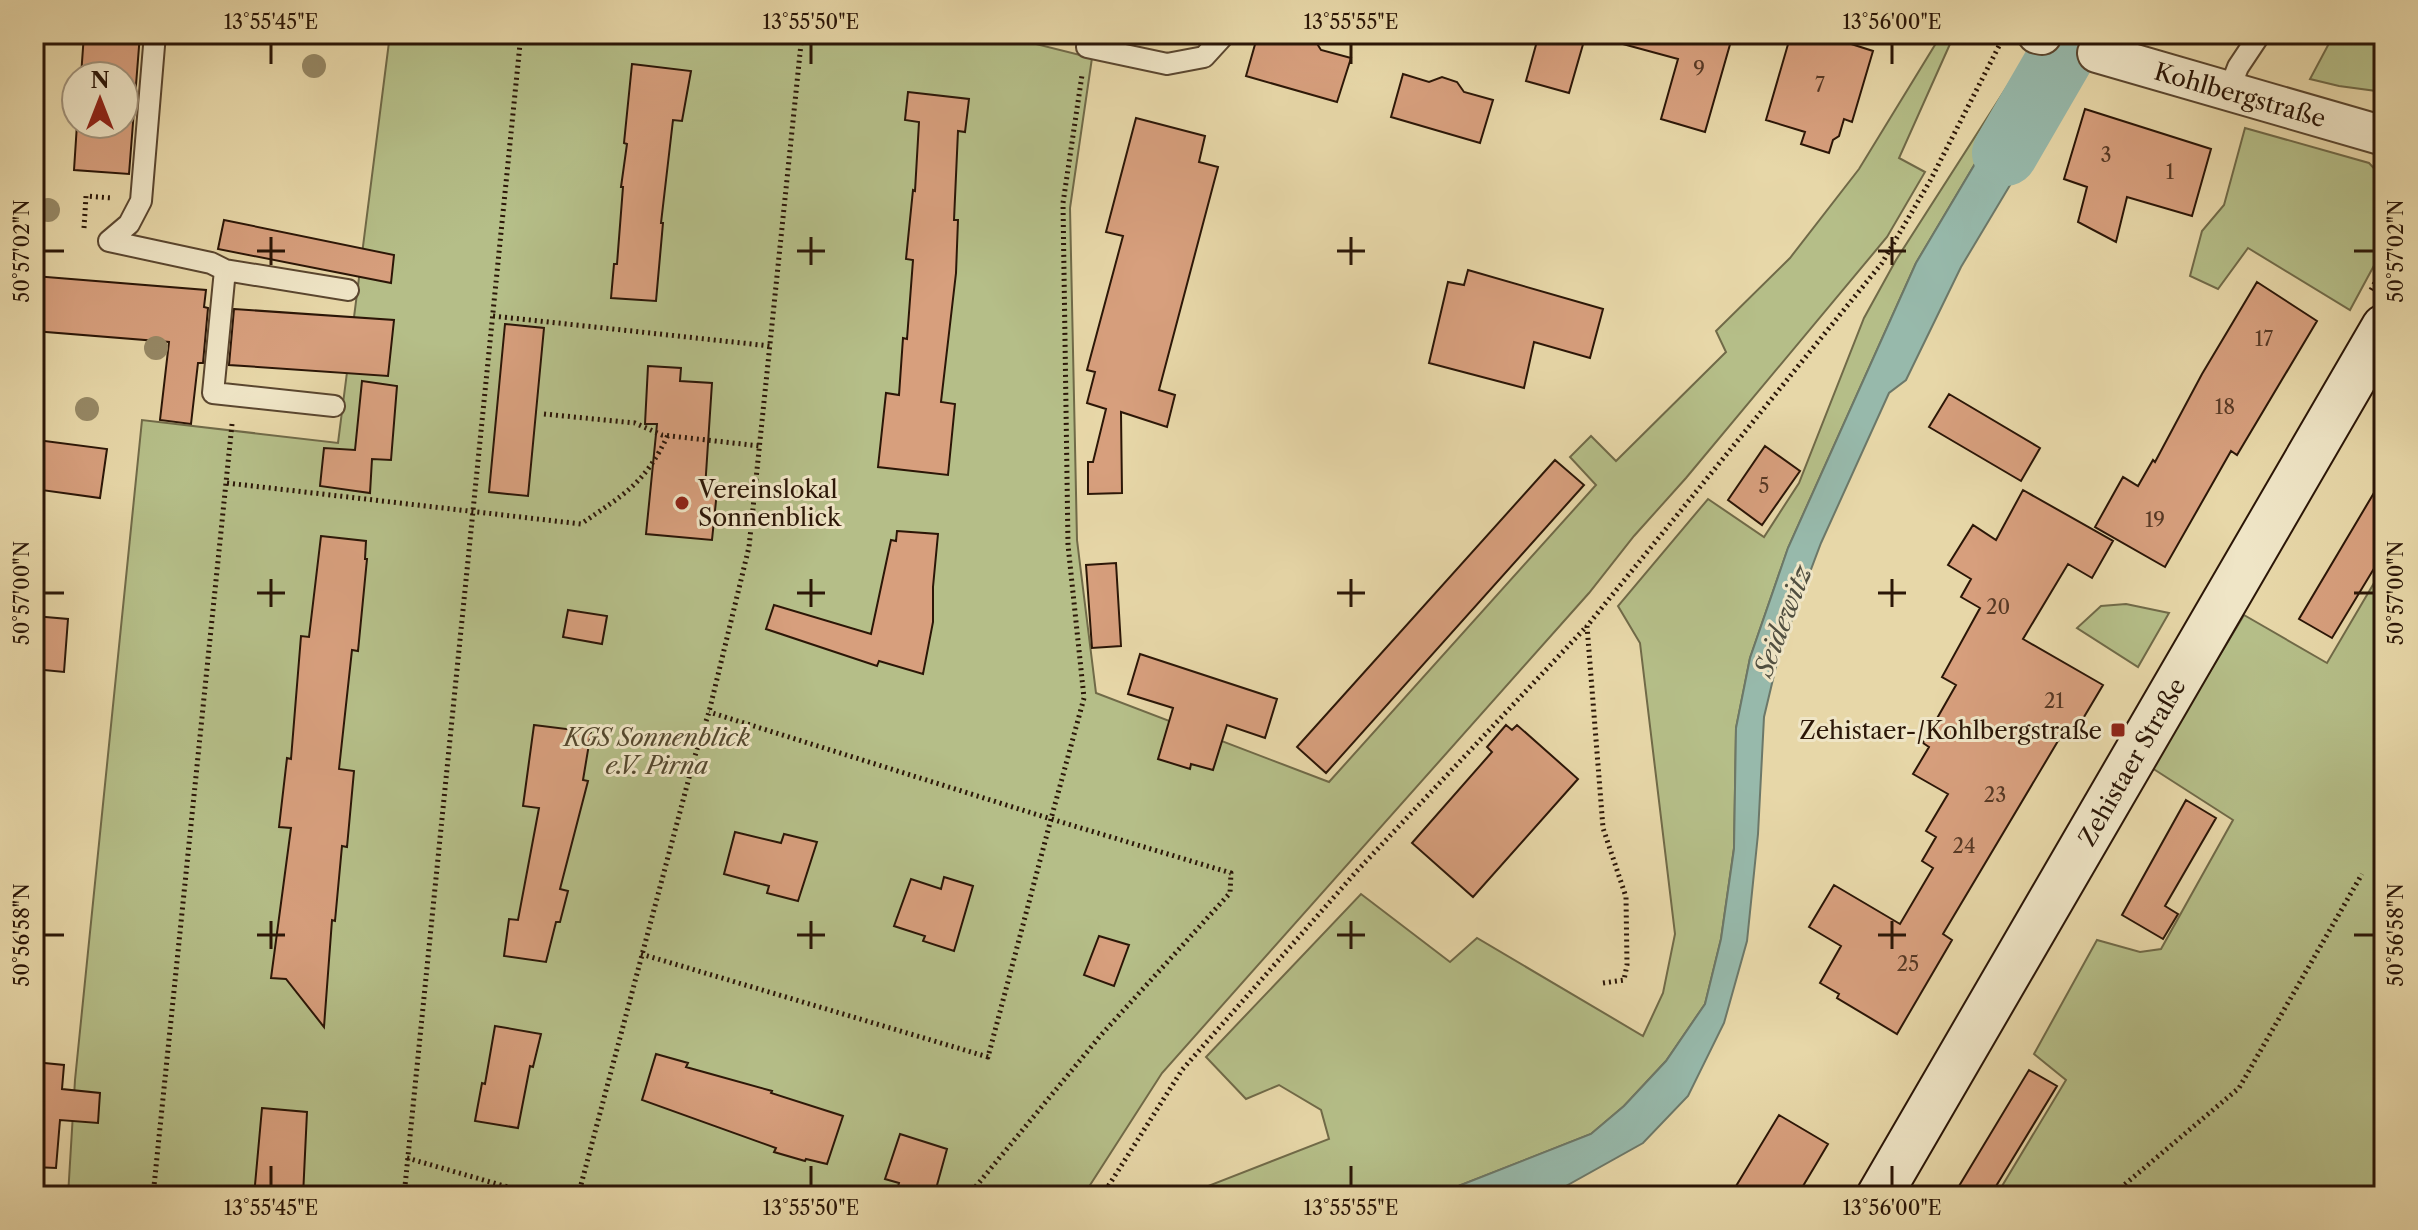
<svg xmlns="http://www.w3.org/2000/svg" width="2418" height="1230" viewBox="0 0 2418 1230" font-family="'Libre Caslon Text',serif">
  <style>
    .green { fill: #b5be88; stroke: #706a48; stroke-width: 2 }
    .water { fill: #97b9ab; stroke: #6c7869; stroke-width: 2 }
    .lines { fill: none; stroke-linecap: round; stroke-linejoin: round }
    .river { stroke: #97b9ab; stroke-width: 66 }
    .building { fill: #d79f7d; stroke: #2b1607; stroke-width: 2 }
    .service-casing { stroke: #5a462f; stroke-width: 24 }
    .minor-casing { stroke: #5a462f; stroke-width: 42 }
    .secondary-casing { stroke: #2b1607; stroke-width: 48 }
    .path { stroke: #2b1607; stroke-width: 5; stroke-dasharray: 2 4; stroke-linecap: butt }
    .service { stroke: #efe5c6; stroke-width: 20 }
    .minor { stroke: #efe5c6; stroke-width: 38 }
    .secondary { stroke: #efe5c6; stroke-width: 44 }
    .tree { fill: #968865 }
    .ticks { fill: none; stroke: #2b1607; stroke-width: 3 }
    .poi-dot { fill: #8f2418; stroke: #efe5c6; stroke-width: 3 }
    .labels { text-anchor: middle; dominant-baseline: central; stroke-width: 6; stroke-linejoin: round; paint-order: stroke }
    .number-label { font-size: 20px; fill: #563824 }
    .street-label { font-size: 24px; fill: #2b1607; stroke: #efe5c6 }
    .poi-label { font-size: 24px; fill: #2b1607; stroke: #efe5c6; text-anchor: start }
    .park-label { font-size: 24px; font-style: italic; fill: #54482e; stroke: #efe5c6 }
    .water-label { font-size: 26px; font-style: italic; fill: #514f40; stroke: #efe5c6 }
    .neatline { fill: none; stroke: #2b1607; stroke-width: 3 }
    .ticks-label { font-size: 20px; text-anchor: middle; fill: #2b1607 }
  </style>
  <rect width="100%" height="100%" fill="#e7d7a8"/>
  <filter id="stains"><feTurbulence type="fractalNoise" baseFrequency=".0025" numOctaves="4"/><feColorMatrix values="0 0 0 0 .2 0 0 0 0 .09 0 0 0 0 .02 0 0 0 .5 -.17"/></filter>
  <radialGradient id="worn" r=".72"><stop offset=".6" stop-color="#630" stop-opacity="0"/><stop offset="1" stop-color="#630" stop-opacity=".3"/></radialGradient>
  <path class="green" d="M 390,34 L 996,34 L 1092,58 L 1070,208 L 1077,540 L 1096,693 L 1329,782 L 1596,485 L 1570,457 L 1591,436 L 1616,461 L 1726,352 L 1716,331 L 1790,258 L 1859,169 L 1938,40 L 1950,44 L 1899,158 L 1925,172 L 1887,237 L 1686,478 L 1634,536 L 1589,593 L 1162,1073 L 1083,1196 L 68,1196 L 75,1080 L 142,420 L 338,443 Z
    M 2334,34 L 2384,34 L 2384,92 L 2339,86 L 2310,79 Z
    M 2021,65 L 2032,68 L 1916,263 L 1788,548 L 1750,658 L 1736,728 L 1734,848 L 1721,939 L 1705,1004 L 1666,1061 L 1624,1106 L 1591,1134 L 1433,1196 L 1199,1196 L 1208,1186 L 1329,1139 L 1321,1110 L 1279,1085 L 1246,1099 L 1206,1057 L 1361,894 L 1450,962 L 1477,938 L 1643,1036 L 1663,993 L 1675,934 L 1640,643 L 1618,606 L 1708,499 L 1764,537 L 1799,483 L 1864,318 L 1896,260 Z
    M 2245,128 L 2369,163 L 2384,179 L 2384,247 L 2350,310 L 2248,248 L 2218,289 L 2190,276 L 2202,231 L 2224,205 Z
    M 2384,566 L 2384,1196 L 1996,1196 L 2066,1080 L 2034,1054 L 2097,940 L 2140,952 L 2161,949 L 2233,820 L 2152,768 L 2244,615 L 2327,663 Z
    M 2126,604 L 2169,613 L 2138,667 L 2077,628 L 2101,606 Z"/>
  <path class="water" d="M 2032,68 L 2073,80 L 1961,267 L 1906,380 L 1889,393 L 1821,543 L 1779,654 L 1764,717 L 1758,834 L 1747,941 L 1724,1023 L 1688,1096 L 1643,1143 L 1548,1196 L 1433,1196 L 1591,1134 L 1624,1106 L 1666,1061 L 1705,1004 L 1721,939 L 1734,849 L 1736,728 L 1750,658 L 1788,548 L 1916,263 Z"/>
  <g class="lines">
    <path class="river" d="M 2005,153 L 2074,34"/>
  </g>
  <path class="building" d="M 84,34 L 140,34 L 129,174 L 74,170 L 77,124 L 124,124 L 124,76 L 81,76 Z
    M 1258,34 L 1290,41 L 1298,36 L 1316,42 L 1321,50 L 1351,58 L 1337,102 L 1246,76 Z
    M 1539,34 L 1586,34 L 1569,93 L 1526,81 Z
    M 1620,34 L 1733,34 L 1705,132 L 1661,119 L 1678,59 L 1619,43 Z
    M 1791,34 L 1820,34 L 1873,51 L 1852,122 L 1844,119 L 1839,136 L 1833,140 L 1829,153 L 1801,144 L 1805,132 L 1766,120 Z
    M 632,64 L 691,71 L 682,121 L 673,120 L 661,223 L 663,223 L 656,301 L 611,298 L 614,264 L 617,264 L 623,187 L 621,187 L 627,144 L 624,143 Z
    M 1403,74 L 1429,82 L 1442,77 L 1457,82 L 1464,92 L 1493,100 L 1480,143 L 1391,117 Z
    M 908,92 L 969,99 L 965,132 L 958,131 L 954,220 L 958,220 L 956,273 L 941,402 L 955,404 L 948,475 L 878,467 L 886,393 L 899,395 L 903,338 L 907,339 L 913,260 L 906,259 L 913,190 L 915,191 L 919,122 L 905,120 Z
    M 2085,109 L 2211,149 L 2192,216 L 2127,197 L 2116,242 L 2078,222 L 2087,187 L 2064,179 Z
    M 1136,118 L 1205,136 L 1199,162 L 1218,167 L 1159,390 L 1175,395 L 1167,427 L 1121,412 L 1122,493 L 1088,494 L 1088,462 L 1093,462 L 1106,409 L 1087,403 L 1095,372 L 1087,370 L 1123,236 L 1106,232 Z
    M 224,220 L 394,255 L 391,283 L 218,249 Z
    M 1468,270 L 1603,309 L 1590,358 L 1534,342 L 1524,388 L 1429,363 L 1448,282 L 1464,285 Z
    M 34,276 L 206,290 L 204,307 L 208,308 L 203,363 L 198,363 L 191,424 L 160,420 L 169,342 L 34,331 Z
    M 2257,282 L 2317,321 L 2237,455 L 2231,451 L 2165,567 L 2095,527 L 2123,477 L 2138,486 L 2153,460 L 2155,462 L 2202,374 Z
    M 234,309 L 394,320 L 388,376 L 229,365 Z
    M 505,324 L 544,328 L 528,496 L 489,492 Z
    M 648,366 L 681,368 L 680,381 L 712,383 L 705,489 L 717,491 L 712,540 L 646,534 L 657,424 L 645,424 Z
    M 362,381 L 397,386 L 391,460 L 372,459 L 370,493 L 320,486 L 324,448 L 355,450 Z
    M 1949,394 L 2040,448 L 2021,481 L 1929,427 Z
    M 37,440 L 107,449 L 100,498 L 34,489 Z
    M 1765,446 L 1800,471 L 1762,525 L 1728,500 Z
    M 1555,460 L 1584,485 L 1326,773 L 1297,747 Z
    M 2384,476 L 2384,552 L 2332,638 L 2299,619 Z
    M 2023,490 L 2113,541 L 2092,578 L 2068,564 L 2023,639 L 2103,685 L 2078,727 L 2058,741 L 1943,934 L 1952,940 L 1897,1034 L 1837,998 L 1839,994 L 1820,983 L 1841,946 L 1809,927 L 1834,885 L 1900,924 L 1933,868 L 1922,861 L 1936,837 L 1926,831 L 1948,794 L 1913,774 L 1929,747 L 1923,743 L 1956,685 L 1942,677 L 1980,608 L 1961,597 L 1971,579 L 1948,565 L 1973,525 L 1996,540 Z
    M 897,531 L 938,534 L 933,587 L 933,622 L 923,674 L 879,661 L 877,666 L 766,629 L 774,605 L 871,634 L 891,540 L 896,541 Z
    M 321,536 L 366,541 L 365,559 L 367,559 L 358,651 L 352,650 L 339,769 L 354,771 L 347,847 L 342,846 L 335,921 L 332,920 L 324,1027 L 286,979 L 271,978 L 291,828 L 279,827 L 287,758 L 291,759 L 301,636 L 309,637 Z
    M 1116,563 L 1121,646 L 1092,648 L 1086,565 Z
    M 568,610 L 607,616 L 602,644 L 563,637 Z
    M 34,616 L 68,619 L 64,672 L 34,669 Z
    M 1140,654 L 1277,699 L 1265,738 L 1227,725 L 1213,770 L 1191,764 L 1190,769 L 1158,759 L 1173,708 L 1128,694 Z
    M 534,725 L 591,732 L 583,780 L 588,781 L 560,889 L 568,891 L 560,922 L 556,922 L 546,962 L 504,956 L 509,919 L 518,920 L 539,808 L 523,806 Z
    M 1506,725 L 1512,730 L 1517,725 L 1578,779 L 1473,897 L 1412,843 L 1492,752 L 1487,747 Z
    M 2186,800 L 2216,818 L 2165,906 L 2178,914 L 2163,939 L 2122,915 Z
    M 735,832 L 781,843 L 784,834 L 817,842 L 798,901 L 767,893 L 769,886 L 724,874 Z
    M 944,877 L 973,886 L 954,951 L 923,941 L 925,936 L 894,926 L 911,879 L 941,889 Z
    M 1099,936 L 1129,945 L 1114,986 L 1084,975 Z
    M 495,1026 L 541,1034 L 533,1067 L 530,1066 L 518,1128 L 475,1121 L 482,1083 L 485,1084 Z
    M 656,1054 L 688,1063 L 686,1067 L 772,1091 L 771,1093 L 843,1116 L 827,1164 L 806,1159 L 805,1161 L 774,1152 L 776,1148 L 642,1100 Z
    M 34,1062 L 64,1065 L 62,1089 L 100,1093 L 98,1123 L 60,1120 L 56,1168 L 34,1167 Z
    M 2029,1070 L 2057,1086 L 1990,1196 L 1953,1196 Z
    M 262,1108 L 307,1112 L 303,1196 L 254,1196 Z
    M 1779,1115 L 1828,1144 L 1815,1166 L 1797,1196 L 1730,1196 Z
    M 900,1134 L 947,1149 L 934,1196 L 920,1196 L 897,1190 L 899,1183 L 885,1179 Z"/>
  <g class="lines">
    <defs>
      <path id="service" d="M 1087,47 L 1167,64 L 1204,57 L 1225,34
        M 2228,93 L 2238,67 L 2260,34
        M 109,241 L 211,263 L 225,270 L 348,290
        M 109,241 L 129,224 L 141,201 L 155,34
        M 225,270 L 213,393 L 334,406"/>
      <path id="minor" d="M 2037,34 L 2042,35
        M 2097,53 L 2384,136"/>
      <path id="secondary" d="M 1879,1196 L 2384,327"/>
    </defs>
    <use href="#service" class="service-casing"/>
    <use href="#minor" class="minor-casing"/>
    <use href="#secondary" class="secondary-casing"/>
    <path class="path" d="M 1036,34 L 1062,40
      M 84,228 L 86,196 L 112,198
      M 2371,290 L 2384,266
      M 493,316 L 770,346
      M 544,414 L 635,423 L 662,435 L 760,446
      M 227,483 L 581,524 C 624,494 644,485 668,435
      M 641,954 L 988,1057 L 1051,819 L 709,712
      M 1603,983 L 1624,980 L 1627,965 L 1626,897 L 1603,828 L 1587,626 L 1882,263 L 1930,181 L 2001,42
      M 407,1158 L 539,1196
      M 153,1196 L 232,424
      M 404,1196 L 521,34
      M 578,1196 L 694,759 L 709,712 L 749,547 L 802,34
      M 968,1196 L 1101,1035 L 1230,893 L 1231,873 L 1051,819 L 1084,698 L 1068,545 L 1063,203 L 1082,75
      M 1102,1196 L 1182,1070 L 1356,872 L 1586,627
      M 2111,1196 L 2239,1088 L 2362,874"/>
    <use href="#service" class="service"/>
    <use href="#minor" class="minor"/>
    <use href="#secondary" class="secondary"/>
  </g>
  <g class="tree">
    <circle cx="314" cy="66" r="12"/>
    <circle cx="48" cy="210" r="12"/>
    <circle cx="156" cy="348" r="12"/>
    <circle cx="87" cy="409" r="12"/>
  </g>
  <path class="ticks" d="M 271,44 L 271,64M 811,44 L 811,64M 1351,44 L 1351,64M 1892,44 L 1892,64M 271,237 L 271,265M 811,237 L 811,265M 1351,237 L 1351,265M 1892,237 L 1892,265M 44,251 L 64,251M 257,251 L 285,251M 797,251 L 825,251M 1337,251 L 1365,251M 1878,251 L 1906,251M 2354,251 L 2374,251M 271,579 L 271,607M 811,579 L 811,607M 1351,579 L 1351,607M 1892,579 L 1892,607M 44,593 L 64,593M 257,593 L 285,593M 797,593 L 825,593M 1337,593 L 1365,593M 1878,593 L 1906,593M 2354,593 L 2374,593M 271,921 L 271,949M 811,921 L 811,949M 1351,921 L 1351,949M 1892,921 L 1892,949M 44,935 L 64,935M 257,935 L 285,935M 797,935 L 825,935M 1337,935 L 1365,935M 1878,935 L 1906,935M 2354,935 L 2374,935M 271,1166 L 271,1186M 811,1166 L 811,1186M 1351,1166 L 1351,1186M 1892,1166 L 1892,1186"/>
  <g class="poi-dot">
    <circle cx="682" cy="503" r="8"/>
    <rect x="2110" y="722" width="16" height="16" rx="4"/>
  </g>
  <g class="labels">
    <g class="number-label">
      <text x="1699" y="69">9</text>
      <text x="1820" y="85">7</text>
      <text x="2106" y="155">3</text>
      <text x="2170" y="172">1</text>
      <text x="2264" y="339">17</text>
      <text x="2225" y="407">18</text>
      <text x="1764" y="486">5</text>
      <text x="2155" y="520">19</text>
      <text x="1998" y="607">20</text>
      <text x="2054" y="701">21</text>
      <text x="1995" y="795">23</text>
      <text x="1964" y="846">24</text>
      <text x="1908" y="964">25</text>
    </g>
    <g class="street-label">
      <text transform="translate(2240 95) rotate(16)">Kohlbergstraße</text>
      <text transform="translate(2132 762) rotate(-60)">Zehistaer Straße</text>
    </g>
    <g class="poi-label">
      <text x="698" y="489">Vereinslokal<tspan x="698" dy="28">Sonnenblick</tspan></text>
      <text x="2102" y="730" text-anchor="end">Zehistaer-/Kohlbergstraße</text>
    </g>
    <g class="park-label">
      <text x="657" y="737">KGS Sonnenblick<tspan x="657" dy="28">e.V. Pirna</tspan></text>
    </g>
    <g class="water-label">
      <text transform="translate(1783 621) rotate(-69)">Seidewitz</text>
    </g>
  </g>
  <rect width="2418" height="1230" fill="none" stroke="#e7d7a8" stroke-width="88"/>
  <g transform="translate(100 100)"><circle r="38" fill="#efe5c6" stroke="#a1927a" stroke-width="2"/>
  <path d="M0-6L14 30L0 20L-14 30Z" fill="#8f2418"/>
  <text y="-12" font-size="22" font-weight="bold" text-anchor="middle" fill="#2b1607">N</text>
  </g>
  <rect x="44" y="44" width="2330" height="1142" class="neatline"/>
  <g class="ticks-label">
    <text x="271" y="29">13°55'45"E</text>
    <text x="811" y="29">13°55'50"E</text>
    <text x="1351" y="29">13°55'55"E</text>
    <text x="1892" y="29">13°56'00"E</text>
    <text transform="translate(22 251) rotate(-90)" y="7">50°57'02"N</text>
    <text transform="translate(2396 251) rotate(-90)" y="7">50°57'02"N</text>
    <text transform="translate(22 593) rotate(-90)" y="7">50°57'00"N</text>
    <text transform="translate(2396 593) rotate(-90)" y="7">50°57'00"N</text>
    <text transform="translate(22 935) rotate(-90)" y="7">50°56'58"N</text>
    <text transform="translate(2396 935) rotate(-90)" y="7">50°56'58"N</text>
    <text x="271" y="1215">13°55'45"E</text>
    <text x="811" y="1215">13°55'50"E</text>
    <text x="1351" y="1215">13°55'55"E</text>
    <text x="1892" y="1215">13°56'00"E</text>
  </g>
  <rect width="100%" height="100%" filter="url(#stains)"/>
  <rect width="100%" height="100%" fill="url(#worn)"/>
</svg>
